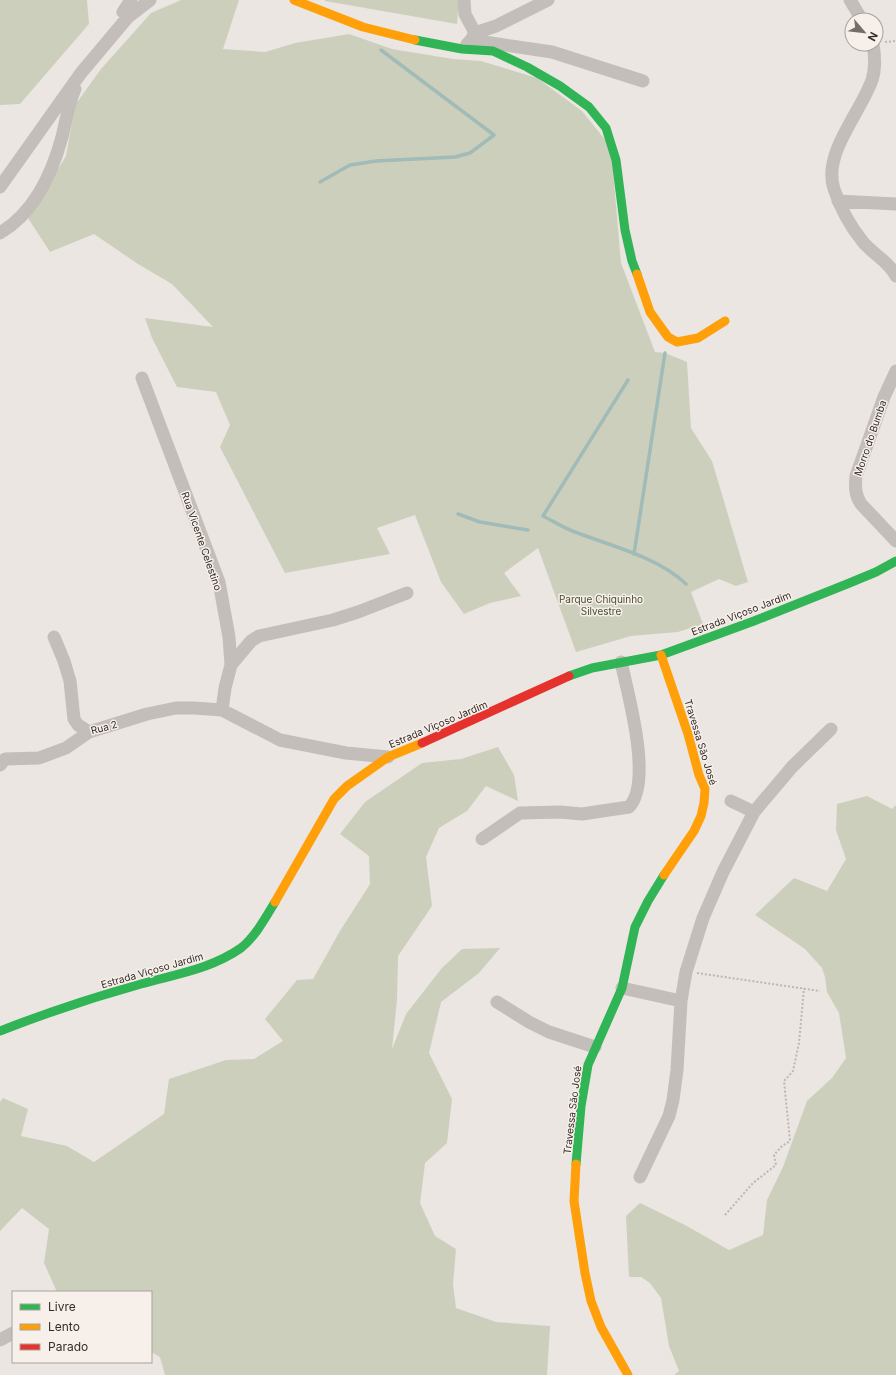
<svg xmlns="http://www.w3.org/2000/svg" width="896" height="1375" viewBox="0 0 896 1375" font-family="Inter,sans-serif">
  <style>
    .green { fill: #cdcfbd }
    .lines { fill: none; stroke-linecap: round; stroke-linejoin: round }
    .stream { stroke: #a0bbb8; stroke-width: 3.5 }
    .path { stroke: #bdb6b3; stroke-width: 2; stroke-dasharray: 2 2; stroke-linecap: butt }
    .street { stroke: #c4bebb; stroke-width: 13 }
    .fast { stroke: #30b455; stroke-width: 9 }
    .slow { stroke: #ff9f0a; stroke-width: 9 }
    .jam { stroke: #e5322d; stroke-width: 9 }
    .labels { text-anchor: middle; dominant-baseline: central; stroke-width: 3; stroke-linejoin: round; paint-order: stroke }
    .street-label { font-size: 10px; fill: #342c29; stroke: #f7efe9 }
    .park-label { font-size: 10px; fill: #474f30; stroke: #f7efe9 }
  </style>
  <rect width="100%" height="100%" fill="#ebe6e1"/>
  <path class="green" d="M 0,0 L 87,0 L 89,24 L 20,104 L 0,105 Z
    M 181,0 L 239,0 L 223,49 L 265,52 L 295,43 L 349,34 L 392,49 L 453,59 L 481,61 L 537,78 L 582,111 L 611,147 L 621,263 L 655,352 L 665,353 L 687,362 L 691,428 L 712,461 L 748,582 L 736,586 L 719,579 L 691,592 L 703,624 L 678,632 L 631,636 L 576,652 L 538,548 L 504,573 L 521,596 L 490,603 L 464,614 L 441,582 L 415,515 L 377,528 L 390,554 L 285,573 L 220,447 L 230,425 L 216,392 L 177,387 L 152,338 L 145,318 L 213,327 L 172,284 L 138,264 L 94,234 L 50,252 L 28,218 L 66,156 L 75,105 L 101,69 L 151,13 Z
    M 325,0 L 459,0 L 457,24 L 325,1 Z
    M 498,747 L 514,775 L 518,801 L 486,786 L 467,811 L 439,828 L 426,857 L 432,906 L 398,956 L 397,1000 L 392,1049 L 406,1014 L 442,968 L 462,949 L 500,948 L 479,973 L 441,1002 L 429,1053 L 452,1099 L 447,1143 L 425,1163 L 420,1203 L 435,1236 L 456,1249 L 453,1284 L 456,1308 L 496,1322 L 550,1326 L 547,1375 L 165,1375 L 160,1357 L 151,1352 L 151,1292 L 57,1292 L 44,1263 L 49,1229 L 22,1208 L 0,1231 L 0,1102 L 3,1098 L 28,1109 L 21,1136 L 67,1146 L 94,1162 L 164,1114 L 169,1079 L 226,1060 L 254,1059 L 283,1041 L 265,1019 L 297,980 L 313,979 L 340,931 L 370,884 L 369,856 L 340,834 L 365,802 L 422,763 L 461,759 Z
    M 867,796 L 892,809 L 896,805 L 896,1375 L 674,1375 L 679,1371 L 669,1346 L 661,1298 L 650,1283 L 641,1277 L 629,1277 L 626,1216 L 640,1203 L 685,1225 L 729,1250 L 763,1235 L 767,1200 L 783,1167 L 807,1101 L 832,1078 L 846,1058 L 839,1013 L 827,992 L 825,977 L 822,968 L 805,949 L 755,915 L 794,878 L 827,891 L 846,859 L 836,830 L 837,804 Z"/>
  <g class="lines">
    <path class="stream" d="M 320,182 L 350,165 L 376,161 L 455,157 L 470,153 L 494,135 L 381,50
      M 628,380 L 543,516 C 553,521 564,528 575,532 C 611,546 658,557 686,584
      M 458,514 L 480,522 L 528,530
      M 634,554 L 665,353"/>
    <path class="path" d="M 885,42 L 896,41
      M 697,973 L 820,991
      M 725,1215 L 753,1183 L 776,1165 L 774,1155 L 782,1146 L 790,1141 L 784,1081 L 793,1071 L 799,1043 L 804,988"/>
    <path class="street" d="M 464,0 L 465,14 L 475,33
      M 850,0 L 862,20
      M 128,17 L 123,12 L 131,0
      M 471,40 L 552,52 L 643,81
      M 467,44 L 471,40 L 475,33 L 496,26 L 548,0
      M 873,44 C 875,56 876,68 872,80 C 861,112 822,154 834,189 C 840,207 850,226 863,242 C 873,254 889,262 896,276
      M 0,187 L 81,73 L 128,17 L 150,0
      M 838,201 L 896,204
      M 0,233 C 34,213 52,174 62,137 C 66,121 68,105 75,89
      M 896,371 L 884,397 L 856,476 C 855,487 855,495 861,504 L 896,541
      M 142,378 L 219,582 L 229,637 L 231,665 L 225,688 L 222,710
      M 54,637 L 64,661 L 70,681 L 74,719 L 78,725 L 89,732 L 147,714 L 176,708 L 194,708 L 222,710 L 280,740 L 346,753 L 388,757
      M 231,665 L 251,641 L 259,636 L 333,620 L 358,612 L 407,593
      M 0,765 L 5,759 L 39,758 L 66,748 L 89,732
      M 731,801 L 754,812
      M 482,839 L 520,813 L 560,812 L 582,814 L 629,807 C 653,782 628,694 621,662
      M 622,988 L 681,1001
      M 497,1002 L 529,1022 L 549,1032 L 595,1047
      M 640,1177 L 669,1116 L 673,1100 L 677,1070 L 681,1001 L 686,972 L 703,918 L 723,872 L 754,812 L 792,767 L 831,729
      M 0,1340 L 13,1333"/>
    <path class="fast" d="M 415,40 L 462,49 L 493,51 L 527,67 L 560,86 L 589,107 L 606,128 L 616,160 L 625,230 L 632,261 L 637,274
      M 569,676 L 592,668 L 661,655 L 754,621 L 847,584 L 876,572 L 896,561
      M 0,1031 C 46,1013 94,997 141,984 C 176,974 211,969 241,948 C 255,937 266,917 275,902
      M 576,1164 L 581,1106 L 588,1065 L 622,988 L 635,927 L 648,901 L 664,875"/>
    <path class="slow" d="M 294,0 L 363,27 L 415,40
      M 637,274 L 650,312 L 668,337 L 677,342 L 698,338 L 725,321
      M 661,655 L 688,734 L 699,775 L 705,789 L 704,803 L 701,816 L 694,831 L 664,875
      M 275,902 L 334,799 L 347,786 L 388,757 L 422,743
      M 576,1164 L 574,1201 L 585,1273 L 591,1301 L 601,1327 L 628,1375"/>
    <path class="jam" d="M 422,743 L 569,676"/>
  </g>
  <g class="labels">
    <g class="street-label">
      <text transform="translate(870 438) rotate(-71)">Morro do Bumba</text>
      <text transform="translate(202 541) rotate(71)">Rua Vicente Celestino</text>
      <text transform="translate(741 613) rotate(-21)">Estrada Viçoso Jardim</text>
      <text transform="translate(438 724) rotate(-23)">Estrada Viçoso Jardim</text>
      <text transform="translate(104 727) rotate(-15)">Rua 2</text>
      <text transform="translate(701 742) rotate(73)">Travessa São José</text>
      <text transform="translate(152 970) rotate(-16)">Estrada Viçoso Jardim</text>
      <text transform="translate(572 1110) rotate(-83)">Travessa São José</text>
    </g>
    <g class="park-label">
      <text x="601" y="599">Parque Chiquinho<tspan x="601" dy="12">Silvestre</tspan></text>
    </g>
  </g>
  <rect x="12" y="1291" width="140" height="72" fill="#f7efe9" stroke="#a9a19c"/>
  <rect x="20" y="1304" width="20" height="6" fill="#30b455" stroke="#a9a19c"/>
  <text x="48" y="1311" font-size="12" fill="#342c29">Livre</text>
  <rect x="20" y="1324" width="20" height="6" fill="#ff9f0a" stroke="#a9a19c"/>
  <text x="48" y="1331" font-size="12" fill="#342c29">Lento</text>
  <rect x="20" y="1344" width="20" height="6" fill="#e5322d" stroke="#a9a19c"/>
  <text x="48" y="1351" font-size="12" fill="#342c29">Parado</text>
  <g transform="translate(864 32) rotate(118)"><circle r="19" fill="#f7efe9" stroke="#a9a19c"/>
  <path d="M0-3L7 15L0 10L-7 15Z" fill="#746d69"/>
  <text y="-6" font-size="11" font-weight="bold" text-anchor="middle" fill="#342c29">N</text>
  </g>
</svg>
